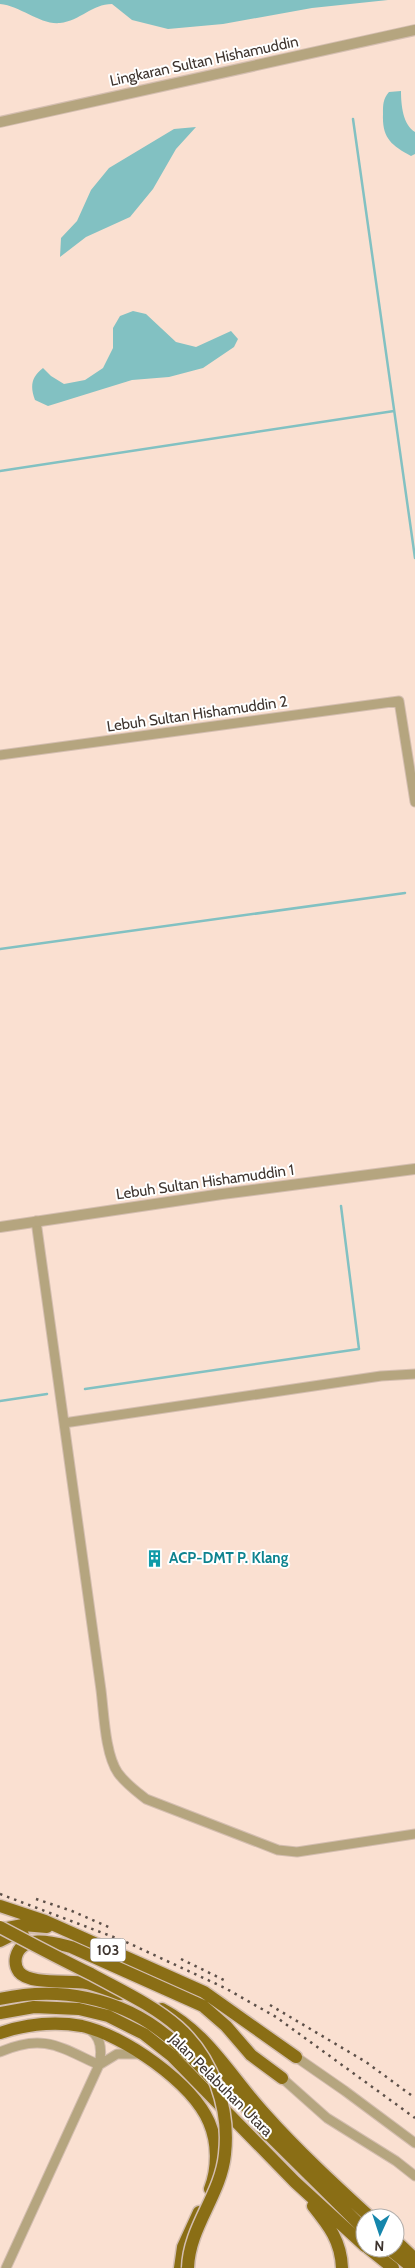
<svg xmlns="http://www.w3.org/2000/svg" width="415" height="2268" viewBox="0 0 415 2268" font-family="Cabin,sans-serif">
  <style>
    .water { fill: #82c1c2 }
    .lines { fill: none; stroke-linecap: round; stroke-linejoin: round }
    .stream { stroke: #82c1c2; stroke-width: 2.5 }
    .minor-casing { stroke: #d4beb0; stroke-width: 11 }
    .tertiary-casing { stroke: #d4beb0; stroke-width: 12 }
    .primary-casing { stroke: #d4beb0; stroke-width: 15 }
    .minor { stroke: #b5a57f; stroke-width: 9 }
    .tertiary { stroke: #b5a57f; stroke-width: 10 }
    .primary { stroke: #8a6e15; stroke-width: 12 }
    .rail { stroke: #5d5049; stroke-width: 2.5; stroke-dasharray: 2.5 5; stroke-linecap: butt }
    .primary-bridge-casing { stroke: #d4beb0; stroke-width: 15; stroke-linecap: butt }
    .primary-bridge { stroke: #8a6e15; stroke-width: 12 }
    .labels { text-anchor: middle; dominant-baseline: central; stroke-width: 4; stroke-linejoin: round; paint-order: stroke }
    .shield { fill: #fff; stroke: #78716d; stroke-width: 1 }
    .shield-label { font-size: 14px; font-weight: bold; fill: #3e342e }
    .street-label { font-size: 15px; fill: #3e342e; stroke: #fff }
    .culture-label { font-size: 15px; font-weight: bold; fill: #0d838f; stroke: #fff; text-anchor: start }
  </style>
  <rect width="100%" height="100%" fill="#fae0d1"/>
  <path class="water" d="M 0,0 L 388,0 L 312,8 L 223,24 L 168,29 L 132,20 L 112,4 C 92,4 80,21 60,23 C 40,25 21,6 0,4 Z
    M 401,91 C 401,105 403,125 415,132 L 415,154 L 411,156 C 391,145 382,138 383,114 C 383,104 383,99 389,92 Z
    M 196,127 L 176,149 L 153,189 L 130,217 L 86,237 L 60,257 L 61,238 L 77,221 L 91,190 L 109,168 L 174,129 Z
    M 133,311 L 146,314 L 176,342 L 196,347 L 231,331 L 238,339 L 234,347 L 203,368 L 169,377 L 132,380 L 48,406 L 35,400 C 30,387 31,377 43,368 L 51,376 L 64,384 L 85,380 L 103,368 L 113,348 L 113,328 L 120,316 Z"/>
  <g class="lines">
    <path class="stream" d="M 353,119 L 415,558
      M 0,471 L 394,411
      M 0,949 L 405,893
      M 85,1389 L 359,1349 L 341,1206
      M 0,1401 L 47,1394"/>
    <defs>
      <path id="minor" d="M 0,755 L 399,701 L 415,802
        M 36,1221 L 101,1690 C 104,1714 105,1754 118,1773 C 126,1784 136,1791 146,1799 L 278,1850 L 297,1852 L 415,1834
        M 64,1423 L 381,1376 L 415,1374
        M 0,2052 C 43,2033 60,2047 99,2065
        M 296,2057 L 345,2091 L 415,2143
        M 99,2065 L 117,2054 L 140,2054
        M 282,2078 L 327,2118 L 396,2161 L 415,2176
        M 6,2268 L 99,2065 C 102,2052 102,2038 90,2030"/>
      <path id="tertiary" d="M 0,122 L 415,30
        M 0,1227 L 222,1194 L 415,1169"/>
      <path id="primary" d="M 0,1906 L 45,1921 L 204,1992 L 296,2057
        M 2,1929 L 23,1925 L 47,1927
        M 0,1941 L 10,1936 L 23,1935
        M 120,1994 C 109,1990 98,1986 87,1983 C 70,1980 29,1985 19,1972 C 16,1968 15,1962 16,1957 C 22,1933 55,1943 71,1947 L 203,2006 L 226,2026 L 251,2055 L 282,2078
        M 0,1999 C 58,1986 120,1997 167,2036 C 184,2049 199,2065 214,2081
        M 162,2009 C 209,2034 230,2076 265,2114 C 298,2151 335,2185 371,2218
        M 0,2013 L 34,2007 L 79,2009 L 108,2016 L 144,2034 L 172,2056 L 295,2182 L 365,2246
        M 0,2033 C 27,2024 54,2021 82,2026 C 124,2035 192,2083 209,2122 C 218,2143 218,2168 210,2189
        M 204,2056 L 228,2083 L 268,2135
        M 262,2128 L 365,2230
        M 313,2206 C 329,2226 341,2241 342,2268
        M 395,2240 L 415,2259
        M 368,2248 L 393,2268
        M 388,2248 L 413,2268
        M 180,2268 L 183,2247 L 199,2212"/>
    </defs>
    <use href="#minor" class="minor-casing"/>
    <use href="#tertiary" class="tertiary-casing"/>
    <use href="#primary" class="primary-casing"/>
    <use href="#minor" class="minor"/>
    <use href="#tertiary" class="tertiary"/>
    <use href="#primary" class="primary"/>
    <path class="rail" d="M 0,1894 L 124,1941 L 225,1988 L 276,2017 L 415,2118
      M 36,1899 L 72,1911 L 111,1928
      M 181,1959 L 226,1981
      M 270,2005 L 366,2062 L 415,2098"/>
    <defs>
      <path id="primary-bridge" d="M 0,1927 C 30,1943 60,1959 91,1974 C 120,1990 153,2005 178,2027 C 213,2058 230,2108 225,2154 C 221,2195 189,2227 188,2268"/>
    </defs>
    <use href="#primary-bridge" class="primary-bridge-casing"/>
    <use href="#primary-bridge" class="primary-bridge"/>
  </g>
  <defs>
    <symbol id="building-bare" viewBox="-9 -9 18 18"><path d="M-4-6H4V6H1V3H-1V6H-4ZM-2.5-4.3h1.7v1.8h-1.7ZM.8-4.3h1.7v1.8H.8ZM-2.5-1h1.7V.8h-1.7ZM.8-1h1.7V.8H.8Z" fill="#0f9aa8" stroke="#fff" stroke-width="2.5" paint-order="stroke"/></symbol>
  </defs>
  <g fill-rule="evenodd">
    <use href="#building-bare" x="142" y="1546" width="25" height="25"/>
  </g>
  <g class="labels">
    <rect class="shield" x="90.5" y="1938.5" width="35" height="23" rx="4"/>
    <g class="shield-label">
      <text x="108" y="1950">103</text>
    </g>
    <g class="street-label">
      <text transform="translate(204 61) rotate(-12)">Lingkaran Sultan Hishamuddin</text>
      <text transform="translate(197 714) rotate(-8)">Lebuh Sultan Hishamuddin 2</text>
      <text transform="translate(205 1182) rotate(-8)">Lebuh Sultan Hishamuddin 1</text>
      <text transform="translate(221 2085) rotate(45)">Jalan Pelabuhan Utara</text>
    </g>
    <g class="culture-label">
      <text x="169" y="1558">ACP-DMT P. Klang</text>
    </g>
  </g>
  <g transform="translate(380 2233) rotate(183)"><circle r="24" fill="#ffffff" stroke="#b2aeab"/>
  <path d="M0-4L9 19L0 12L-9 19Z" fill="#1586ac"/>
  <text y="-8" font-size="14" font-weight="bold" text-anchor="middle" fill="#3e342e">N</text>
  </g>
</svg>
